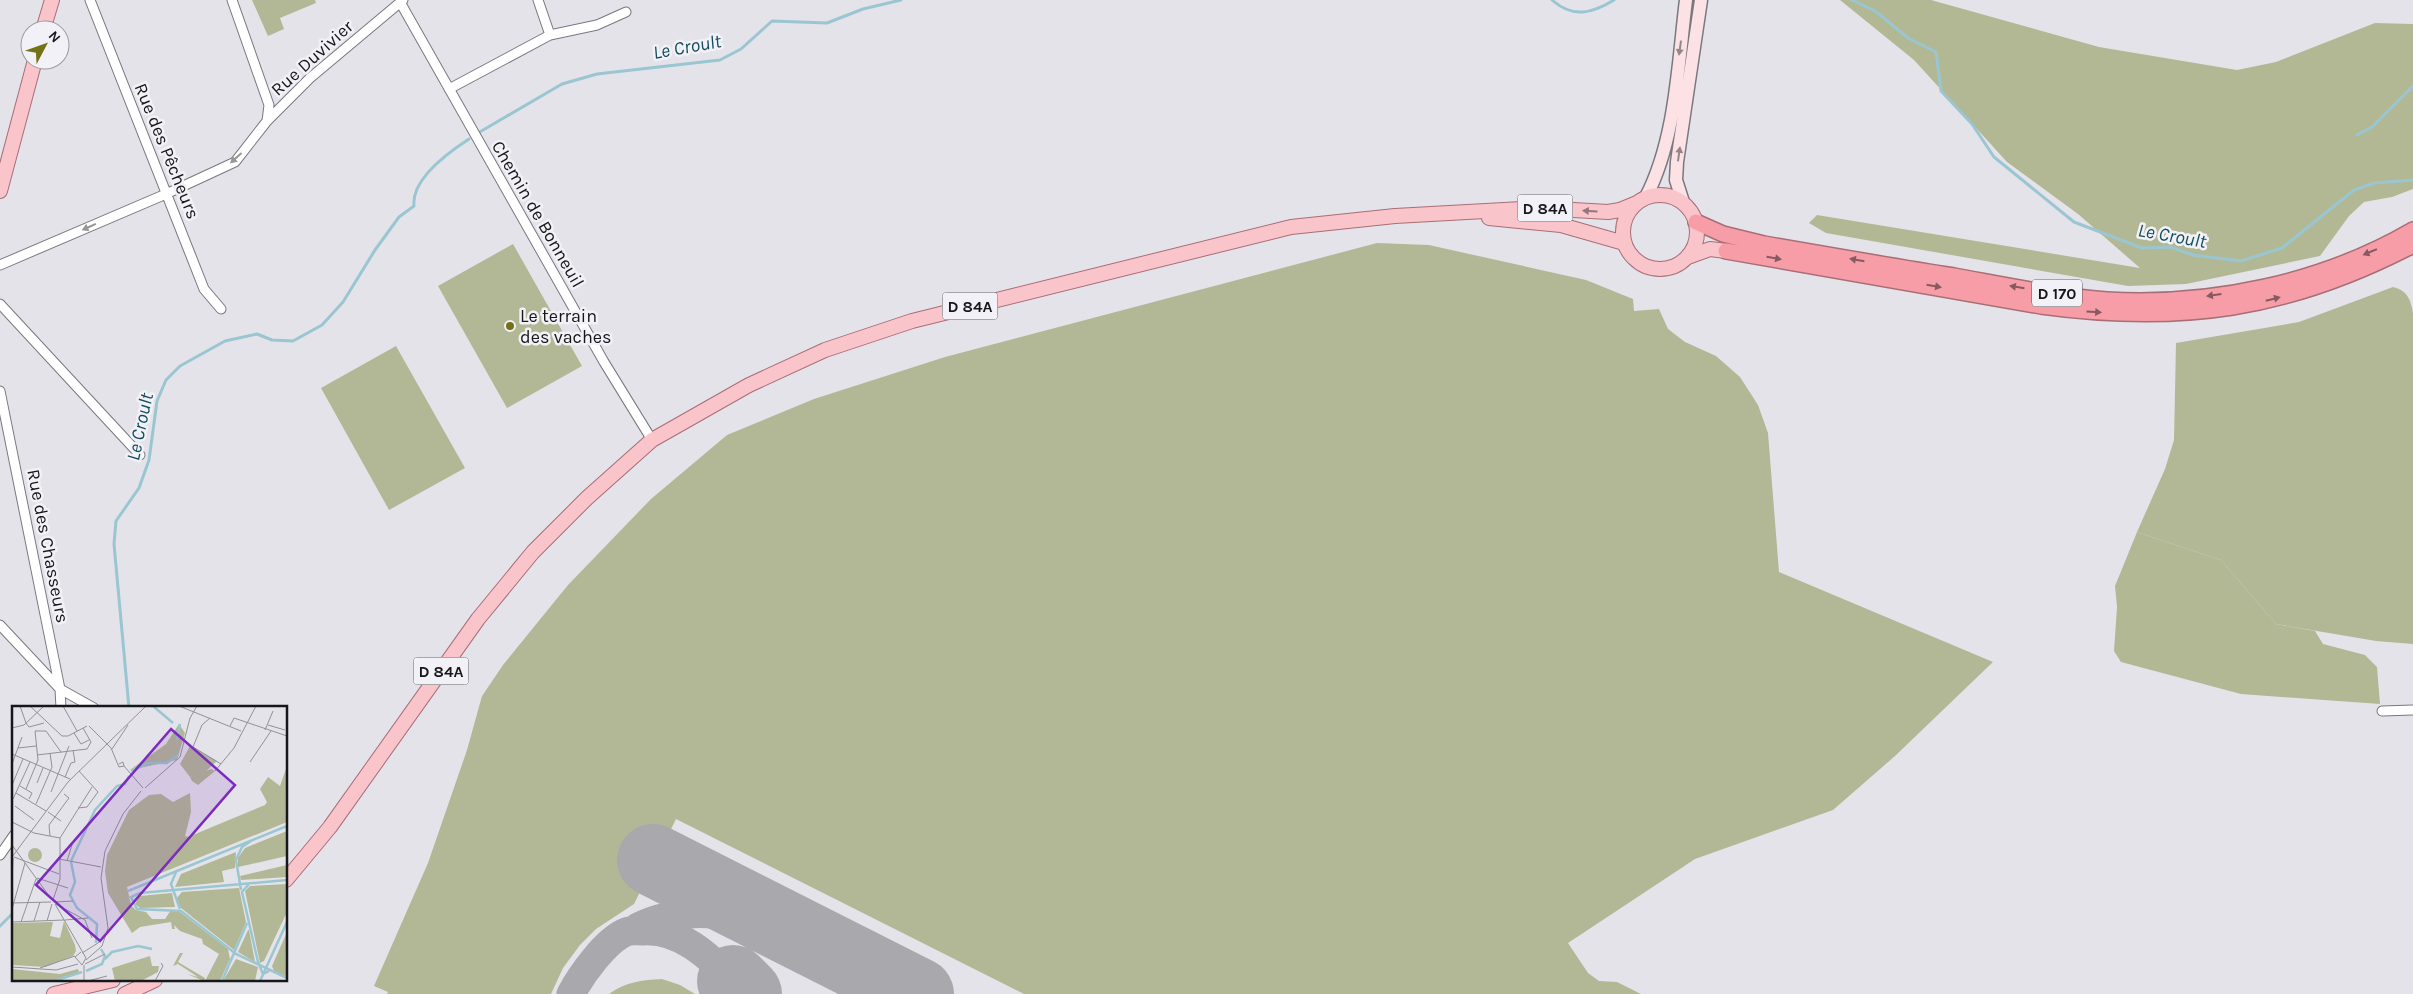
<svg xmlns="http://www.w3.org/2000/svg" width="2413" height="994" viewBox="0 0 2413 994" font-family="Karla,sans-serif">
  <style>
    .green { fill: #b2b895 }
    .forest { fill: #b2b894 }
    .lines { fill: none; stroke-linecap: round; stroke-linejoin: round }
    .stream { stroke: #9ac6d2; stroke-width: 3 }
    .taxiway { stroke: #a9a8ad; stroke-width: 29 }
    .runway { stroke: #a9a8ad; stroke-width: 72 }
    .street-casing { stroke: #79787e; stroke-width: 11 }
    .secondary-casing { stroke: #79787e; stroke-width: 15 }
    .primary-casing { stroke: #a86e76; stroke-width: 16 }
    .highway-casing { stroke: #a86e76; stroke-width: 18 }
    .street { stroke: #fff; stroke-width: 9 }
    .secondary { stroke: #fce2e5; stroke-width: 12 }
    .primary { stroke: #fac4cb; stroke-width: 14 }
    .highway { stroke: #f69da8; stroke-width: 15 }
    .oneway { fill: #958789 }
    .oneway2 { fill: #979798 }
    .oneway3 { fill: #94767b }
    .oneway4 { fill: #865a60 }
    .poi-dot { fill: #737216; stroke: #f2f1f7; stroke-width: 2 }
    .labels { text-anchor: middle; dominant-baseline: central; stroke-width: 5; stroke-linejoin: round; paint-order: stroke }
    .shield { fill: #f2f1f7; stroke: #59585c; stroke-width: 1 }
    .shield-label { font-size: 16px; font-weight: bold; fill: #171719 }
    .street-label { font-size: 18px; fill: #171719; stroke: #f2f1f7 }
    .poi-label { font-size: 18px; fill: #171719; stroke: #f2f1f7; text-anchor: start }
    .water-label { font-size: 19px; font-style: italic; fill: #114e5c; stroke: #f2f1f7 }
    .inset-river { fill: none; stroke: #9ac6d2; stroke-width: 2.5 }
    .inset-road { fill: none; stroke: #939196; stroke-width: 1 }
    .view { fill: #7b2cbf; fill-opacity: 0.15; stroke: #7b2cbf; stroke-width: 2.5 }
    .inset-edge { fill: none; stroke: #171719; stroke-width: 2.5 }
  </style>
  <rect width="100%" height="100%" fill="#e5e3ea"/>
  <path class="green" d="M 252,0 L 315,0 L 316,3 L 280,18 L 284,29 L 268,36 Z
    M 1377,243 L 1429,245 L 1586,280 L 1633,299 L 1634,311 L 1659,309 L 1668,329 L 1685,342 L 1716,356 L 1740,377 L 1758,405 L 1768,433 L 1779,572 L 1993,662 L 1895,756 L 1833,810 L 1695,859 L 1568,943 L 1588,973 L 1599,981 L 1617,982 L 1641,994 L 1024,994 L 676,819 L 634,904 L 596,929 L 580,945 L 563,968 L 551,994 L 387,994 L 388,992 L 374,986 L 428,863 L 467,750 L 482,696 L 503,665 L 568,585 L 651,499 L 727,435 L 814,399 L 945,357 Z
    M 513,244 L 582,366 L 507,408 L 438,286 Z
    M 2393,287 C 2407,290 2411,300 2413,313 L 2413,644 L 2376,641 L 2276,624 L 2221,560 L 2137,532 L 2165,469 L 2174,440 L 2176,343 L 2299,322 Z
    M 396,346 L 465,468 L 389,510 L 321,388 Z
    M 662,979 L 680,985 L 695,994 L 609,994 C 625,982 642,980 662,979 Z"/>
  <path class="forest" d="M 1840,0 L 1931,0 L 2099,47 L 2237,70 L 2276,62 L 2375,23 L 2413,24 L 2413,189 L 2392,197 L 2364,202 L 2349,216 L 2320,256 L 2186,284 L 2128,286 L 1826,233 L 1809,223 L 1817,215 L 2140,268 L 2078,214 L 2007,162 L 1914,60 Z
    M 2137,532 L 2221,560 L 2276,624 L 2315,631 L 2323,644 L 2365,655 L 2377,667 L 2380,704 L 2241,694 L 2121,662 L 2114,651 L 2117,607 L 2115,586 Z"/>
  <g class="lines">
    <path class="stream" d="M 1552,0 C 1573,19 1593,13 1614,0
      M 1852,0 L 1875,11 L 1908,38 L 1936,52 L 1941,91 L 1972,124 L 1994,157 L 2074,222 L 2142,248 L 2170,247 L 2193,255 L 2241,261 L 2282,248 L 2354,190 L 2374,183 L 2413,180
      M 478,133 L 562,84 L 597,74 L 720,60 L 741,49 L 772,21 L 827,23 L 863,9 L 901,0
      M 2357,135 L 2372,127 L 2413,86
      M 129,708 L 114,544 L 116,521 L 139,488 L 149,460 L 157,401 L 166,380 L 180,366 L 225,341 L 257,334 L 272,340 L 293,341 L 322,325 L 343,302 L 375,250 L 399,217 L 414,206 C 411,179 449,152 469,139
      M 0,926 L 14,912"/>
    <path class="taxiway" d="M 638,927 C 687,903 739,916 790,929
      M 571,994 C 581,975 606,940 626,932 C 631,930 637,931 642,931 C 679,928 709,956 733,981"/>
    <path class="runway" d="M 653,860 L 918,994
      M 733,981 L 746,994"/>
    <defs>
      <path id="street" d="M 90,0 L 204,289 L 221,309
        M 232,0 L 269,105 L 267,121
        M 538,0 L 550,35
        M 400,2 L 604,362 L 652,440
        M 449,89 L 550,35 L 597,25 L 626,12
        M 0,265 L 166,194 L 235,162 L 267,121 L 310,78 L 403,0
        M 0,304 L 140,455
        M 0,391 L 60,689 L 61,708
        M 0,625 L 60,689 L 94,708
        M 2382,711 L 2413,710
        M 0,855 L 14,835"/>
      <path id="secondary" d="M 1646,197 C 1676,139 1678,64 1686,0
        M 1683,202 L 1676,180 L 1677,162 L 1701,0"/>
      <path id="primary" d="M 43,30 L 52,0
        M 0,191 L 35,60
        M1623 232a37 37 0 1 1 74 0a37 37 0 1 1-74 0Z
        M 1489,218 L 1561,225 L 1624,243
        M 1688,257 L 1710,249 L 1726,251
        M 286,880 L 330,827 L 478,619 L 533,552 L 587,498 L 652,440 L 749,385 L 825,350 L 912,321 L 1291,227 L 1395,216 L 1539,208 L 1608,212 L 1620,210 L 1637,203
        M 54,994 L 113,980
        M 125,994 L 155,980"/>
      <path id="highway" d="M 1696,222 L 1723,234 L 1764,244 C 1827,255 1890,266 1954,276 C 2004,285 2056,296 2107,300 C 2211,306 2322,283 2413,230
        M 1726,251 L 2041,306 C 2180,325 2288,310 2413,245"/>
    </defs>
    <use href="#street" class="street-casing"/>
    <use href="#secondary" class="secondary-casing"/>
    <use href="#primary" class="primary-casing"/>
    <use href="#highway" class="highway-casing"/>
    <use href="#street" class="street"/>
    <use href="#secondary" class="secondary"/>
    <use href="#primary" class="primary"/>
    <use href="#highway" class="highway"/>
  </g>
  <defs><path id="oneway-solid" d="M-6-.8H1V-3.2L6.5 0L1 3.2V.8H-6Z" transform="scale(1.25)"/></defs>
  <g class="oneway">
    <use href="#oneway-solid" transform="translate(1680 48) rotate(98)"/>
    <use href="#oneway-solid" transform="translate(1679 154) rotate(-82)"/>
  </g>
  <g class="oneway2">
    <use href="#oneway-solid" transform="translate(236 158) rotate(138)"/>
    <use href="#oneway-solid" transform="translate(89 227) rotate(156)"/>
  </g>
  <use class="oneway3" href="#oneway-solid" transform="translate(1590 211) rotate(-176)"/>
  <g class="oneway4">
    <use href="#oneway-solid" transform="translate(2370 252) rotate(157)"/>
    <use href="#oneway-solid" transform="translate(1774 258) rotate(10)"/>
    <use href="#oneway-solid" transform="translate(1857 260) rotate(-170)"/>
    <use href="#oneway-solid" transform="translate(1934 286) rotate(10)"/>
    <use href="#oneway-solid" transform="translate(2017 287) rotate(-171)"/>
    <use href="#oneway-solid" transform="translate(2214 295) rotate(172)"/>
    <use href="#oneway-solid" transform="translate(2273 299) rotate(-14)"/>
    <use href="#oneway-solid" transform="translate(2094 312) rotate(4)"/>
  </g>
  <circle class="poi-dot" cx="510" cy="326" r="5"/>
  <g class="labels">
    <g class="shield">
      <rect x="1517.5" y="194.5" width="55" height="27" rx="4"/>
      <rect x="2032" y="279.5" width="50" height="27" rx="4"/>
      <rect x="942.5" y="292.5" width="55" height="27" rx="4"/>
      <rect x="413.5" y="657.5" width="55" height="27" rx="4"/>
    </g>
    <g class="shield-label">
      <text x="1545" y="208">D 84A</text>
      <text x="2057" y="293">D 170</text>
      <text x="970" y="306">D 84A</text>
      <text x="441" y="671">D 84A</text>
    </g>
    <g class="street-label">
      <text transform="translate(312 58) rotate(-42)">Rue Duvivier</text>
      <text transform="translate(167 151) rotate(68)">Rue des Pêcheurs</text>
      <text transform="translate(538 214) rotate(60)">Chemin de Bonneuil</text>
      <text transform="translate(48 546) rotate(79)">Rue des Chasseurs</text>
    </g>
    <g class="poi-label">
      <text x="520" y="316">Le terrain<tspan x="520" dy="21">des vaches</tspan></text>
    </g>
    <g class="water-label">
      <text transform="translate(687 47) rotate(-10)">Le Croult</text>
      <text transform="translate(2172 236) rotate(10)">Le Croult</text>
      <text transform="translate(140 427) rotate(-78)">Le Croult</text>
    </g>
  </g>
  <g transform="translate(12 706)">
    <rect width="275" height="275" fill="#e5e3ea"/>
    <path d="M 178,40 L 179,40 L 205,55 L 192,67 L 178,71 L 168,58 ZM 275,60 L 275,116 L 115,181 L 119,199 L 124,204 L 134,206 L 140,213 L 153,213 L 159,204 L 168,206 L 216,243 L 218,253 L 208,275 L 193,275 L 207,248 L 191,238 L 190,233 L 168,225 L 162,219 L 163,223 L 160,223 L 159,216 L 128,221 L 120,227 L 96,187 L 93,165 L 95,149 L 117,104 L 137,89 L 149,88 L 161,96 L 178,87 L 179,106 L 173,130 L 176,131 L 253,99 L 255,96 L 248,83 L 256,71 L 268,80 ZM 275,125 L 275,150 L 226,161 L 226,152 L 233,142 ZM16 149a7 7 0 1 1 14 0a7 7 0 1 1-14 0ZM 224,146 L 223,162 L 210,165 L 212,176 L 163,181 L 169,168 ZM 275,159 L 275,171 L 229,174 L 228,170 ZM 275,178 L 275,206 L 252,255 L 248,257 L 233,185 L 238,180 ZM 227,182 L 234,216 L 222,244 L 169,202 L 164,193 L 170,186 ZM 160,187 L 163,201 L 128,202 L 123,198 L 127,190 ZM 236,224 L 237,224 L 243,256 L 226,246 ZM 275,226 L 275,271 L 262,265 L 260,260 ZM 168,247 L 171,247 L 166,256 L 193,272 L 192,275 L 175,268 L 186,271 L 166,258 L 161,260 ZM 138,250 L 140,260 L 147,260 L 146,266 L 129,275 L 103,275 L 100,262 ZM 224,253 L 246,261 L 243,275 L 211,275 ZM 0,263 L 48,268 L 66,263 L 67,266 L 43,275 L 0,275 Z" fill="#b2b895"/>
    <path d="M 167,18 L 173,27 L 165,54 L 118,64 L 154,38 ZM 199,63 L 203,65 L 186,79 L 180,75 L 178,71 ZM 52,215 L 63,239 L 64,245 L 61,250 L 33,261 L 0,259 L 0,217 L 41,216 L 38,230 L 48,232 Z" fill="#b2b894"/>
    <path class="inset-river" d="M 141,0 L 161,17M 165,34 L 168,18M 119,65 L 136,57 L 155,57 L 166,49M 59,155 L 83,104 L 105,80 L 113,78 L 117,70M 59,156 L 63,176 L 58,189 L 65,202 L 85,218 L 84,237M 164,166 L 159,178 L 168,203M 237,178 L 230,186 L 246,256 L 251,268 L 257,265M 229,184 L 224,154 L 230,141 L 239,135M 116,185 L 275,120M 128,187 L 119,191 L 125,203 L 169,205 L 224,248 L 275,272M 128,187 L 275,174M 93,253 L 100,246 L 126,240 L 140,243M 74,265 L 90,258 L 93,250 L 89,243M 45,274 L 70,266M 210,275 L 235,217M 248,275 L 275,216"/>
    <path class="inset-road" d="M 8,0 L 14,17M 18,0 L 50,30 L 56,30 L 75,20M 51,0 L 65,25M 167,0 L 229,25M 198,12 L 190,19 L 181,41 L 209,58M 14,17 L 17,21 L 32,17M 256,19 L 273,24M 77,20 L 99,42 L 107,61 L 112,60 L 111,56 L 107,58M 218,20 L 222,12 L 275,30M 0,22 L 12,19 L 32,0M 71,22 L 79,36 L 75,43M 253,24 L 261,5M 62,27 L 69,38 L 77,34M 6,42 L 24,40M 100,43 L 116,19M 0,48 L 58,73M 25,49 L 75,43M 238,56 L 259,25M 0,58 L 10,31M 112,60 L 131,82M 203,65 L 222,42 L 244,0M 53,71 L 59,57 L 63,56 L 61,44M 25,77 L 31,62M 0,79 L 11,53M 8,80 L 20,87 L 17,93M 133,82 L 168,51 L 178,12 L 185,0M 14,83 L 26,54 L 23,25 L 34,25 L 49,46M 39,86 L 57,40M 4,87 L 34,105M 1,93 L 18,56M 24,98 L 40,61 L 38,47M 3,100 L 22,114M 66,102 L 75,101 L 86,86 L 67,65M 36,106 L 49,115M 0,116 L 22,127 L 48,132M 38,130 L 37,119 L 57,92 L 52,88M 0,139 L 40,194M 0,151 L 56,76 L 134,0M 2,151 L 47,168M 47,153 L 89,161M 55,155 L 60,139M 25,172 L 56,182M 0,175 L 1,152M 41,194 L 48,173 L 48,132 L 80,81M 43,196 L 61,195M 0,197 L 39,196M 43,198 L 74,252 L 70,259 L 63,251 L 69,246M 44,198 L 73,214 L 80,232M 0,203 L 13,157M 53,214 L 76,212M 22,215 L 28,196M 35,215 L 40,198M 0,216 L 52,214M 9,216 L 24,173M 70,247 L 86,237 L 93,229M 74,254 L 90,240 L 96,222 L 89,172 L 93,145 L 111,108 L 129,85M 73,258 L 93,248M 72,259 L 72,275M 0,261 L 44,264 L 66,258M 28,262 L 63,250M 76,275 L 95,270M 143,275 L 151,260 L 149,257"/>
    <path class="view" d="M 159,23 L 223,79 L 88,235 L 24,179 Z"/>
    <rect width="275" height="275" class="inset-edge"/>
  </g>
  <g transform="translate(45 45) rotate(49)"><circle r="24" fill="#f2f1f7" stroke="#9a9a9e"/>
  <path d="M0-4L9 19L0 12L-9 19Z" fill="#737216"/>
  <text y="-8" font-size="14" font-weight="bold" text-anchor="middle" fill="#171719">N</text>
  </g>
</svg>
